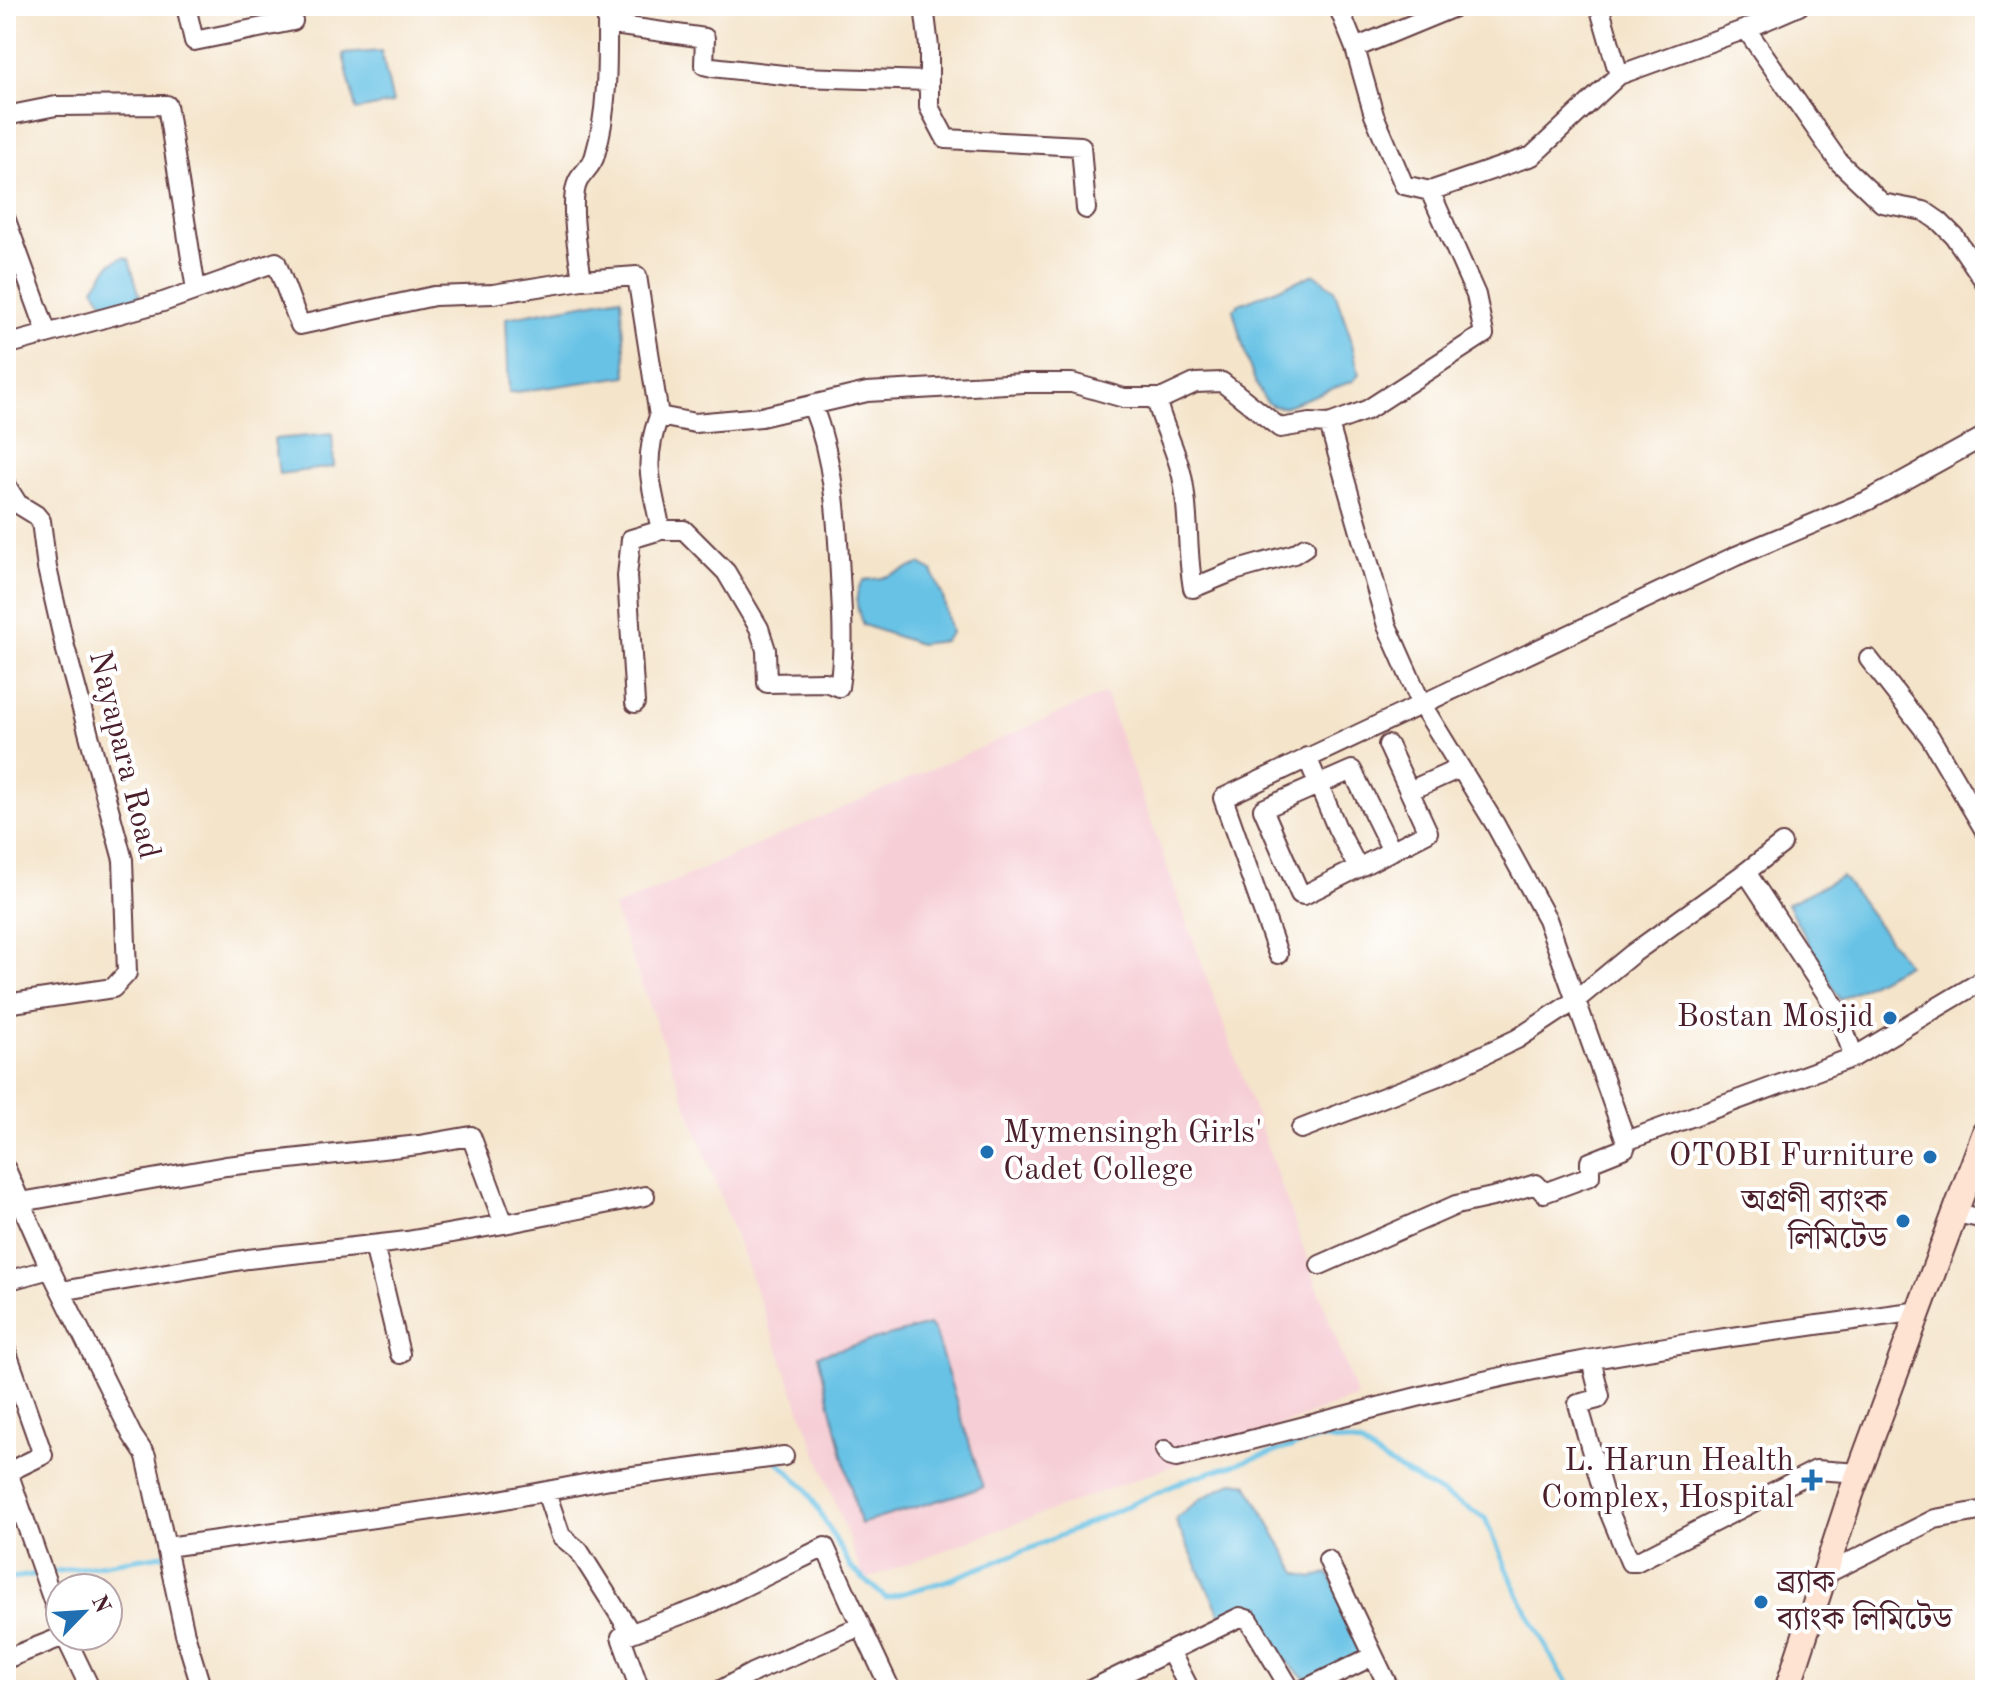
<svg xmlns="http://www.w3.org/2000/svg" width="1991" height="1696" viewBox="0 0 1991 1696" font-family="'Old Standard TT','Noto Serif Bengali',serif">
  <style>
    .built { fill: #f6cfd6 }
    .water { fill: #67c2e5; stroke: #587088; stroke-width: 2 }
    .lines { fill: none; stroke-linecap: round; stroke-linejoin: round }
    .stream { stroke: #67c2e5; stroke-width: 5 }
    .street-casing { stroke: #643d43; stroke-width: 22 }
    .secondary-casing { stroke: #643d43; stroke-width: 28 }
    .street { stroke: #fff; stroke-width: 18 }
    .secondary { stroke: #fee3d2; stroke-width: 24 }
    .poi-dot { fill: #1f6fb2; stroke: #fff; stroke-width: 3 }
    .labels { text-anchor: middle; dominant-baseline: central; stroke-width: 8; stroke-linejoin: round; paint-order: stroke }
    .street-label { font-size: 32px; fill: #4a1f2b; stroke: #fff }
    .poi-label { font-size: 32px; fill: #4a1f2b; stroke: #fff; text-anchor: end }
  </style>
  <rect width="100%" height="100%" fill="#fff"/>
  <filter id="ink" filterUnits="userSpaceOnUse"><feTurbulence type="fractalNoise" baseFrequency=".0125" numOctaves="2"/><feDisplacementMap in="SourceGraphic" scale="16" xChannelSelector="R" yChannelSelector="G"/><feConvolveMatrix kernelMatrix="1 2 1 2 8 2 1 2 1" color-interpolation-filters="sRGB"/></filter>
  <filter id="wash" filterUnits="userSpaceOnUse"><feTurbulence type="fractalNoise" baseFrequency=".006" numOctaves="4" result="noise"/><feDisplacementMap in="SourceGraphic" scale="32" xChannelSelector="R" yChannelSelector="G"/><feGaussianBlur stdDeviation="1.8" result="paint"/><feColorMatrix in="noise" values="0 0 0 0 0 0 0 0 0 0 0 0 0 0 0 0 0 1.4 0 .05"/><feComposite in="paint" operator="in"/></filter>
  <g filter="url(#wash)">
    <rect width="100%" height="100%" fill="#f4e4ca"/>
    <path class="built" d="M 1105,693 L 1357,1397 L 864,1580 L 613,908 Z"/>
    <path class="water" d="M 381,51 L 393,103 L 356,110 L 343,54 Z
      M 123,257 L 129,259 L 140,297 L 131,305 L 106,305 L 94,288 L 110,264 Z
      M 1315,274 L 1334,289 L 1350,335 L 1359,375 L 1353,381 L 1284,407 C 1280,407 1275,407 1271,405 C 1254,396 1239,330 1233,310 L 1239,304 Z
      M 621,297 L 627,376 L 509,393 L 506,318 Z
      M 332,434 L 334,467 L 279,474 L 274,439 Z
      M 920,564 L 932,571 L 943,597 L 951,633 L 944,641 L 919,644 L 863,625 C 857,610 852,594 864,580 L 882,578 Z
      M 1842,876 L 1907,964 L 1840,1000 L 1787,904 Z
      M 929,1325 L 935,1333 L 983,1487 L 860,1524 L 818,1355 Z
      M 1233,1482 L 1247,1484 L 1297,1573 L 1312,1578 L 1328,1573 L 1348,1607 L 1362,1653 L 1307,1679 L 1278,1655 L 1252,1617 L 1224,1617 L 1220,1614 L 1176,1522 L 1177,1518 L 1202,1498 Z"/>
    <g class="lines">
      <path class="stream" d="M 777,1461 L 806,1488 L 852,1569 L 886,1598 L 946,1581 L 1039,1545 L 1188,1479 L 1319,1438 L 1360,1444 L 1386,1462 L 1485,1518 L 1518,1594 L 1558,1669 L 1574,1690
        M 6,1579 L 163,1555"/>
    </g>
  </g>
  <g filter="url(#ink)">
    <g class="lines">
      <defs>
        <path id="street" d="M 186,6 L 194,41 L 293,21
          M 924,6 L 929,47 L 929,107 L 946,139 L 1081,146 L 1086,209
          M 1338,6 L 1355,48 L 1374,115 L 1404,185 L 1430,191 L 1532,156 L 1619,75 L 1746,29 L 1839,162 L 1882,203 L 1924,211 L 1940,222 L 1954,236 L 1985,282
          M 1599,6 L 1619,75
          M 607,24 L 705,38 L 704,65 L 712,67 L 801,77 L 929,81
          M 1746,29 L 1799,6
          M 1355,48 L 1457,6
          M 6,116 L 56,106 L 167,105 L 196,290
          M 1430,191 L 1476,295 L 1484,334 L 1367,410 L 1329,424 L 1387,626 L 1422,705 L 1495,824 L 1547,919 L 1626,1141 L 1854,1057 L 1985,979
          M 6,220 L 47,333
          M 582,280 C 579,257 568,201 578,181 C 583,172 593,165 595,155 C 609,108 607,55 607,6
          M 6,345 L 163,302 L 276,262 L 300,325 L 434,296 L 493,294 L 582,280 L 637,276 L 659,416 L 695,423 L 761,417 L 867,392 L 1023,383 L 1072,383 L 1124,398 L 1163,398 L 1195,383 L 1222,382 L 1280,428 L 1310,423 L 1329,424
          M 1156,398 C 1162,425 1176,449 1182,476 C 1190,513 1186,550 1193,588 L 1234,571 L 1294,554 L 1305,547
          M 6,485 L 18,504 L 36,515 L 41,521 L 47,568 L 65,647 L 123,860 L 127,973 L 113,988 L 6,1004
          M 661,530 L 684,530 L 726,572 L 759,628 L 766,650 L 767,683 L 825,682 L 839,687 C 845,649 842,613 840,575 C 837,518 834,459 812,405
          M 1869,659 L 1930,737 L 1985,831
          M 635,703 L 627,576 L 631,539 L 661,530 C 651,483 642,463 659,416
          M 1307,757 L 1337,828 L 1358,868 L 1428,832 L 1388,745
          M 1409,791 L 1460,768
          M 1782,844 L 1746,872 L 1837,1010 L 1854,1057
          M 1358,868 L 1304,895 L 1300,894 L 1263,809 L 1352,770 L 1392,851
          M 1278,954 L 1223,798 L 1736,556 L 1867,501 L 1985,436
          M 1301,1129 L 1441,1075 L 1517,1039 L 1576,1000 L 1632,954 L 1746,872
          M 6,1169 L 50,1269 L 132,1435 L 146,1456 L 185,1634 L 202,1690
          M 21,1202 L 226,1166 L 419,1145 L 471,1136 L 504,1224 L 645,1196
          M 1955,1213 L 1985,1219
          M 374,1245 L 400,1354
          M 1320,1265 L 1456,1205 L 1497,1196 L 1536,1184 L 1544,1193 L 1590,1176 L 1590,1162 L 1625,1148 L 1626,1141
          M 6,1281 L 50,1269
          M 61,1291 L 248,1259 L 407,1241 L 504,1224
          M 6,1350 L 43,1455 L 6,1473
          M 1591,1360 L 1600,1396 L 1598,1399 L 1578,1404 L 1608,1509 L 1630,1562 L 1636,1562 L 1816,1470 L 1860,1473
          M 1165,1450 L 1169,1456 L 1176,1458 C 1308,1428 1438,1387 1571,1363 C 1686,1342 1803,1327 1919,1311
          M 8,1472 L 60,1621
          M 546,1492 L 561,1536 L 579,1551 L 631,1633
          M 167,1547 L 489,1502 L 610,1479 L 784,1456
          M 1328,1560 L 1390,1690
          M 1824,1575 L 1935,1519 L 1985,1510
          M 65,1636 L 91,1690
          M 1171,1653 L 1190,1690
          M 6,1659 L 64,1636
          M 640,1690 L 621,1637 L 702,1607 L 825,1547 L 861,1626
          M 721,1690 L 754,1672 L 861,1626 L 891,1690
          M 1090,1690 L 1240,1617 L 1249,1620 L 1291,1690
          M 1303,1690 L 1373,1656"/>
        <path id="secondary" d="M 1787,1690 L 1851,1494 L 1985,1132"/>
      </defs>
      <use href="#street" class="street-casing"/>
      <use href="#secondary" class="secondary-casing"/>
      <use href="#street" class="street"/>
      <use href="#secondary" class="secondary"/>
    </g>
  </g>
  <g class="poi-dot">
    <circle cx="1890" cy="1018" r="8"/>
    <circle cx="987" cy="1152" r="8"/>
    <circle cx="1930" cy="1157" r="8"/>
    <circle cx="1903" cy="1221" r="8"/>
    <path d="M1808 1468h8v8h8v8h-8v8h-8v-8h-8v-8h8z"/>
    <circle cx="1761" cy="1602" r="8"/>
  </g>
  <g class="labels">
    <g class="street-label">
      <text transform="translate(123 755) rotate(76)">Nayapara Road</text>
    </g>
    <g class="poi-label">
      <text x="1874" y="1018">Bostan Mosjid</text>
      <text x="1003" y="1134" text-anchor="start">Mymensingh Girls'<tspan x="1003" dy="37">Cadet College</tspan></text>
      <text x="1914" y="1157">OTOBI Furniture</text>
      <text x="1887" y="1203">অগ্রণী ব্যাংক<tspan x="1887" dy="37">লিমিটেড</tspan></text>
      <text x="1794" y="1462">L. Harun Health<tspan x="1794" dy="37">Complex, Hospital</tspan></text>
      <text x="1777" y="1584" text-anchor="start">ব্র্যাক<tspan x="1777" dy="37">ব্যাংক লিমিটেড</tspan></text>
    </g>
  </g>
  <rect width="1991" height="1696" fill="none" stroke="#fff" stroke-width="32"/>
  <g transform="translate(84 1612) rotate(65)"><circle r="38" fill="#ffffff" stroke="#b7a5aa" stroke-width="2"/>
  <path d="M0-6L14 30L0 20L-14 30Z" fill="#1f6fb2"/>
  <text y="-12" font-size="22" font-weight="bold" text-anchor="middle" fill="#4a1f2b">N</text>
  </g>
</svg>
